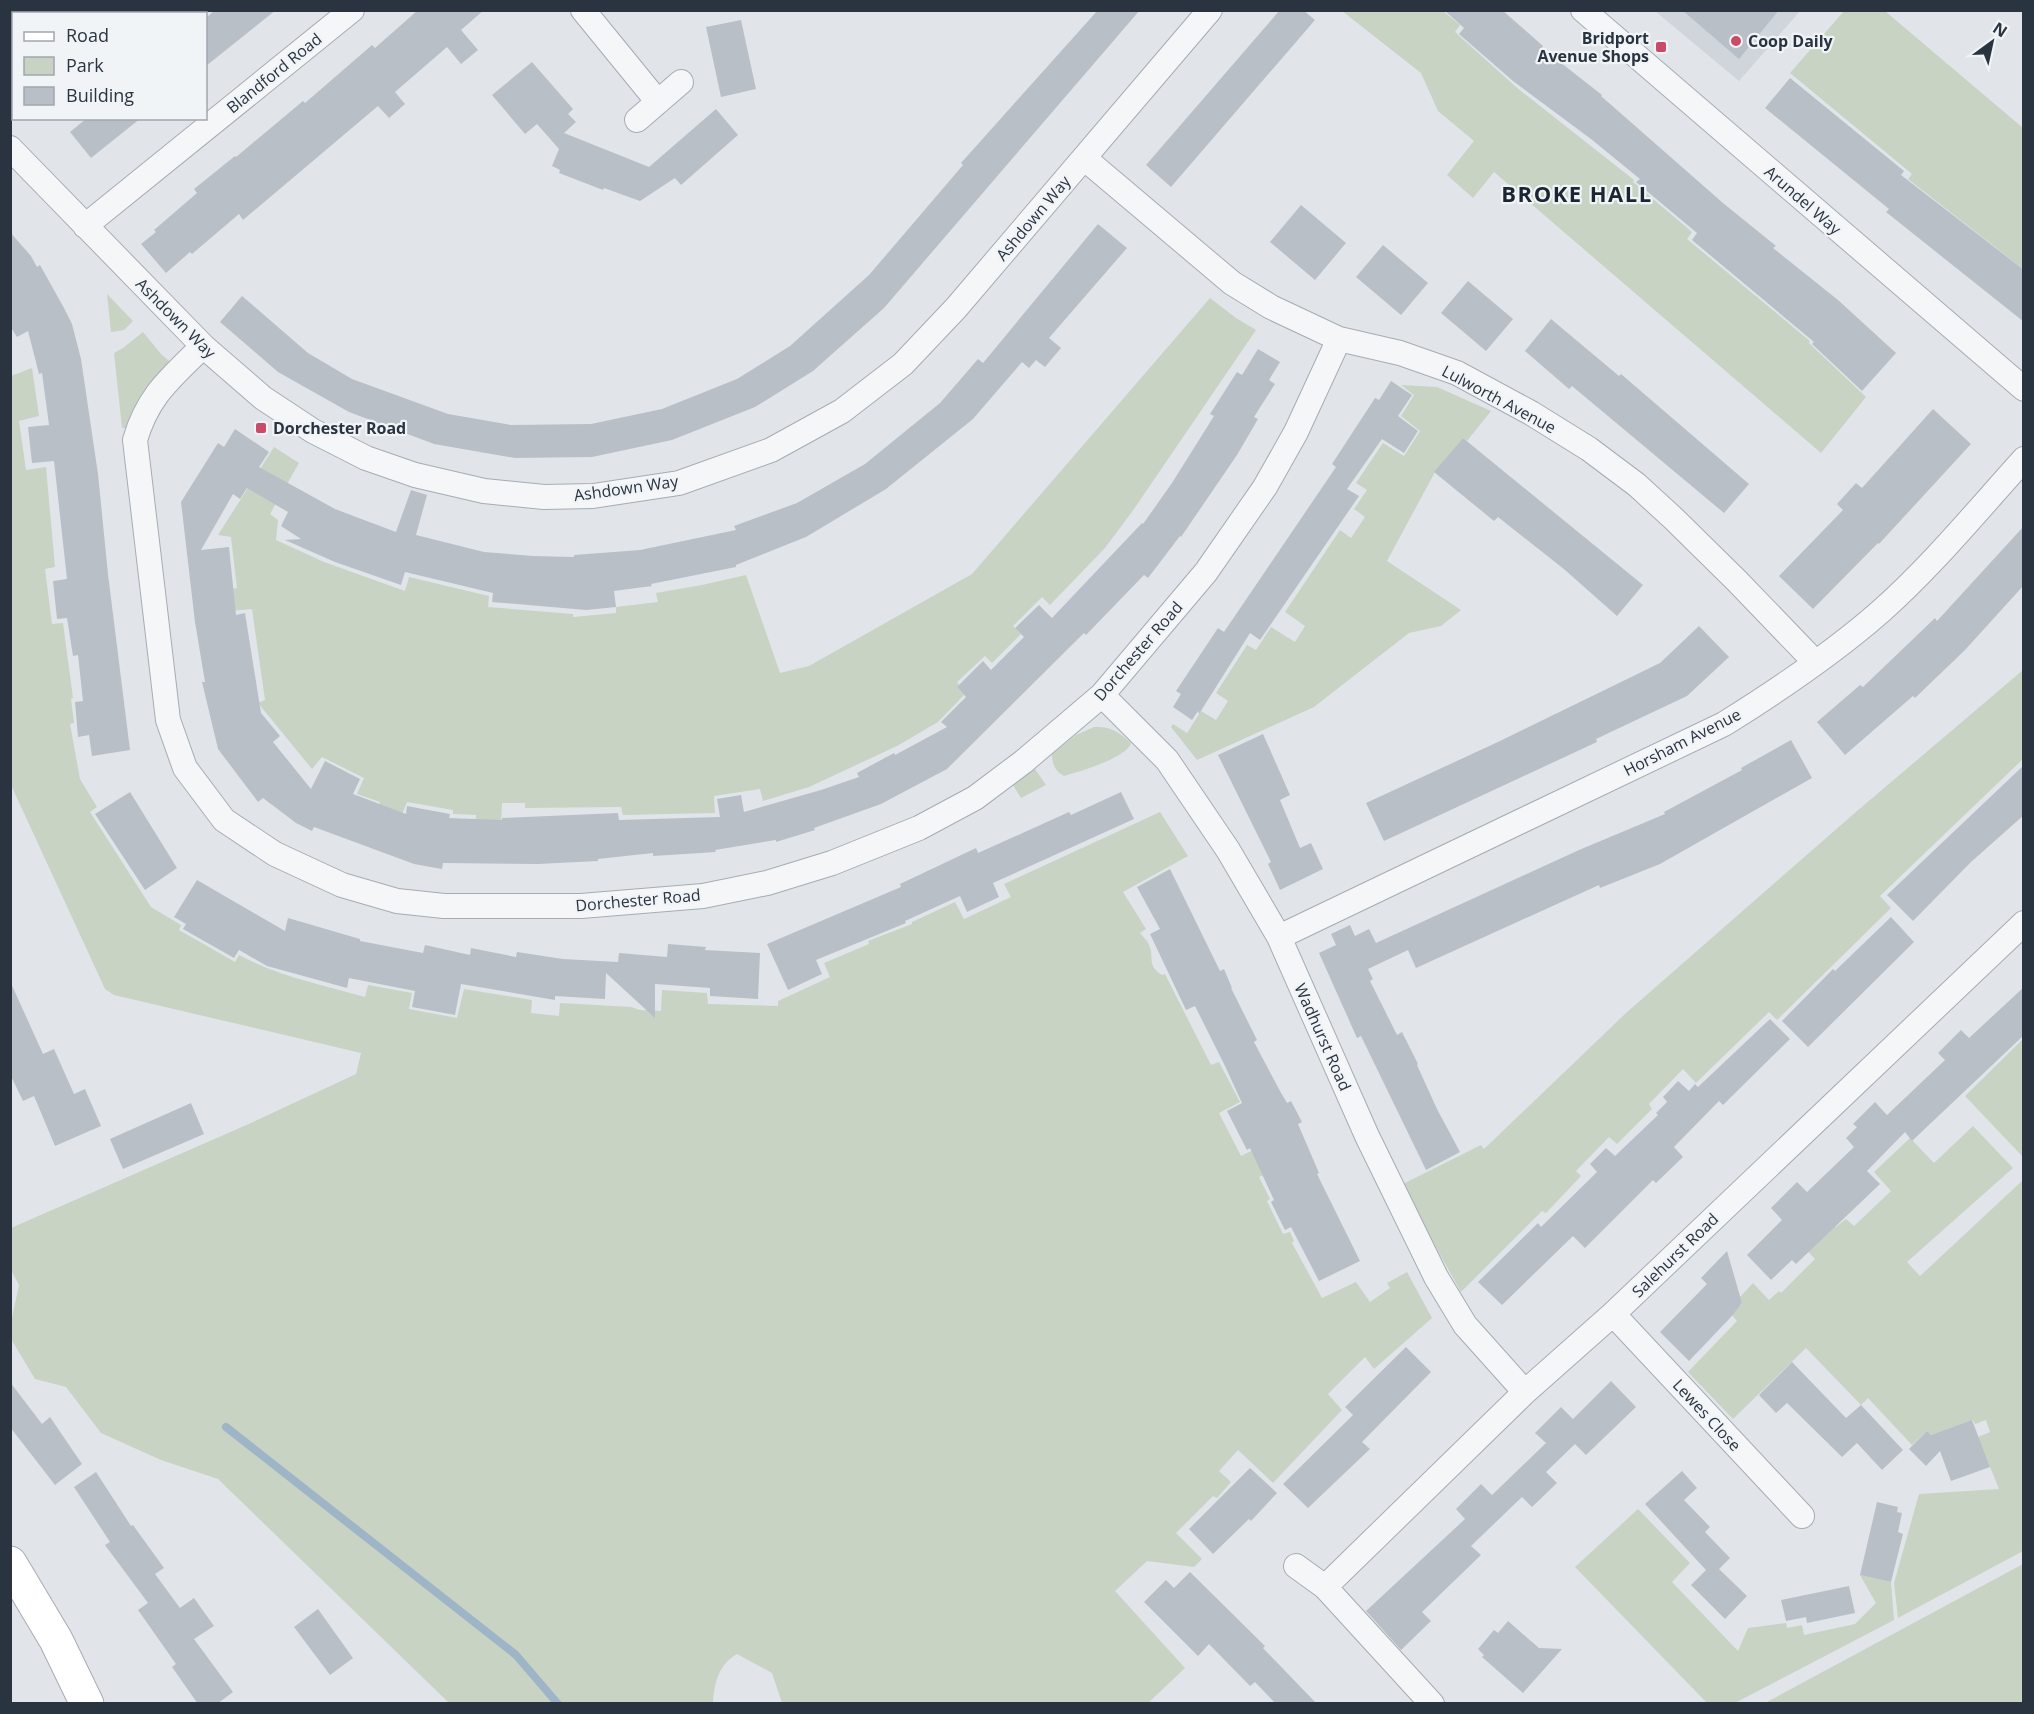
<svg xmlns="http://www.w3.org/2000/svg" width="2034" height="1714" viewBox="0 0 2034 1714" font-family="'Open Sans',sans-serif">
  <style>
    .built { fill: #d0d4db }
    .green { fill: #c8d3c3 }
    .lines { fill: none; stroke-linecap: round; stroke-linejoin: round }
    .stream { stroke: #9eb5c8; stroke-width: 8 }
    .building { fill: #b9bfc6 }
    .street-casing { stroke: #a6acb4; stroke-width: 26 }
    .secondary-casing { stroke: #a6acb4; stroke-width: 35 }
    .street { stroke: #f4f6f8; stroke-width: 24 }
    .secondary { stroke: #fff; stroke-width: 33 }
    .poi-dot { fill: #ca4b66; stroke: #f1f4f7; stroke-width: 2 }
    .labels { text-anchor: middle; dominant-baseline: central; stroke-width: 4.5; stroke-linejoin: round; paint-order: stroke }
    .poi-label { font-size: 16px; font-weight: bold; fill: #2a3441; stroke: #f1f4f7; text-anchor: start }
    .street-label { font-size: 16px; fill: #2a3441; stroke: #f1f4f7 }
    .district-label { font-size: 22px; font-weight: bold; letter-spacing: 1.5px; fill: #1c2532; stroke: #f1f4f7 }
  </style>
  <rect width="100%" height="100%" fill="#e1e5ea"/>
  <path class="built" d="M 1655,11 L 1800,11 L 1739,81 Z"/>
  <path class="green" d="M 1342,11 L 1443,11 L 1460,25 L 1455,32 L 1516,87 L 1634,180 L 1633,182 L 1692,232 L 1687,239 L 1810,341 L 1809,343 L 1866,397 L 1821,453 L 1494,172 L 1473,198 L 1447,175 L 1474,141 L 1438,111 L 1421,73 Z
    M 1844,11 L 1885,11 L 2023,128 L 2023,269 L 1908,179 L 1912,174 L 1790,73 Z
    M 107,294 L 133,321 L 124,330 L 111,332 Z
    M 1210,298 L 1236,318 L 1256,330 L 1134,509 L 1105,548 L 1050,605 L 1042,597 L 1013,626 L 1021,634 L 992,663 L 985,656 L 957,682 L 959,685 L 957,687 L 964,695 L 938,722 L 897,746 L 809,787 L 763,801 L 760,789 L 714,796 L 715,813 L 623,815 L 621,807 L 525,808 L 525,803 L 502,803 L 501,825 L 476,823 L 476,815 L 453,814 L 453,810 L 407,802 L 401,817 L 378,808 L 380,802 L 357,794 L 364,778 L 322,757 L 312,769 L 258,703 L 265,700 L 252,609 L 229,611 L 225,590 L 237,588 L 231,537 L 218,535 L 274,447 L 299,463 L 270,514 L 278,520 L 276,540 L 324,562 L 405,591 L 409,577 L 489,596 L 488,607 L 573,614 L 573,617 L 616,613 L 616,607 L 658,602 L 656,593 L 702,585 L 746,575 L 780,673 L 809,666 L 972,574 Z
    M 143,332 L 161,354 L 169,361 L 158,378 L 140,397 L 131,414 L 127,428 L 122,428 L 114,353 L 123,348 Z
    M 32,368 L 39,416 L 19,421 L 26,470 L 46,467 L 55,567 L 45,569 L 52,624 L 63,623 L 73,698 L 71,699 L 74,723 L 70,724 L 80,779 L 97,807 L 90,812 L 151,907 L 181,925 L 179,930 L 235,962 L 239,955 C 278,976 323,985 365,997 L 368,985 L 412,993 L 409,1009 L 457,1018 L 464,989 L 532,1000 L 531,1013 L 559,1016 L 560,1003 L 631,1007 L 640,1010 L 661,1011 L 662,990 L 707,993 L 708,1004 L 778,1006 L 778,1001 L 830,977 L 824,963 L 869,944 L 868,941 L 912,924 L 912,922 L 955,902 L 964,919 L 1011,897 L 1004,884 L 1160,812 L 1188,856 L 1123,892 L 1146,929 L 1140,933 C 1143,937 1147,940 1149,945 C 1155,959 1146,964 1162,975 L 1165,974 L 1211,1065 L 1219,1062 L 1240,1102 L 1219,1113 L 1241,1156 L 1253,1150 L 1264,1175 L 1259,1177 L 1270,1199 L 1267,1201 L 1283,1234 L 1290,1232 L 1294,1241 L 1292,1243 L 1322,1298 L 1356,1282 L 1370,1302 L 1390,1288 L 1387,1283 L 1407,1272 L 1432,1318 L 1374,1369 L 1365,1357 L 1328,1394 L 1342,1410 L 1273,1483 L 1238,1450 L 1219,1471 L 1231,1482 L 1217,1498 L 1213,1496 L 1176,1533 L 1202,1559 L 1194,1567 L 1147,1561 L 1115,1591 L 1185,1668 L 1147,1704 L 782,1703 L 772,1673 L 737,1654 C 719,1664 714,1683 713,1703 L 449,1703 L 218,1479 L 161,1460 L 101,1433 L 66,1387 L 35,1379 L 11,1339 L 11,1322 L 19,1285 L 11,1270 L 11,1228 L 251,1123 L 356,1074 L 361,1053 L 114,995 L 105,989 L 11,785 L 11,376 Z
    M 1401,385 L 1437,387 L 1491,411 L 1467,441 L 1463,438 L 1435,472 L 1387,561 L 1461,610 L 1441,626 L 1409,633 L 1314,707 L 1197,760 L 1171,727 L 1173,724 L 1187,733 L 1201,711 L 1216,720 L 1228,701 L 1216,693 L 1247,645 L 1256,650 L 1271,627 L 1295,642 L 1305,626 L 1285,612 L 1340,530 L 1351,538 L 1365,517 L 1354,509 L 1367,490 L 1356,483 L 1383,443 L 1404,456 L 1420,431 L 1401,416 L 1414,395 Z
    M 2023,670 L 2023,759 L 1880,896 L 1891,908 L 1777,1020 L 1769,1012 L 1696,1083 L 1683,1069 L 1649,1104 L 1652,1109 L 1617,1144 L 1609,1137 L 1576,1171 L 1581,1176 L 1546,1213 L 1542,1211 L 1461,1292 L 1401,1185 L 1481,1145 L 1484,1149 L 1626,1013 L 1857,811 Z
    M 1094,727 C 1111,726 1119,732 1131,743 C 1128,757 1079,772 1064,776 C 1055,771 1052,764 1052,754 L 1076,735 Z
    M 1035,769 L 1046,785 L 1021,798 L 1013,785 Z
    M 2022,1040 L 2024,1041 L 2023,1157 L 1965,1096 Z
    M 1973,1126 L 2013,1168 L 1907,1262 L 1920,1276 L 2023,1180 L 2023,1551 L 1898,1618 L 1894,1583 L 1919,1494 L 1999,1489 L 1978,1437 L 1990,1432 L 1986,1420 L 1975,1424 L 1973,1420 L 1931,1435 L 1927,1431 L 1912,1445 L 1868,1398 L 1861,1405 L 1806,1348 L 1733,1419 L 1688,1372 L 1737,1321 L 1730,1313 L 1742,1304 L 1740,1297 L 1753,1283 L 1769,1300 L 1779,1291 L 1781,1293 L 1815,1259 L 1796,1239 L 1823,1214 L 1836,1227 L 1846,1219 L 1854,1226 L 1891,1191 L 1874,1172 L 1910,1138 L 1934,1163 Z
    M 1638,1509 L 1690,1563 L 1672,1582 L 1738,1651 L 1748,1628 L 1786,1623 L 1787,1628 L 1802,1625 L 1804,1635 L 1855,1624 L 1876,1603 L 1860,1575 L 1891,1582 L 1894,1620 L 1735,1703 L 1707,1703 L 1575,1567 Z
    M 2023,1564 L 2023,1703 L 1765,1703 Z"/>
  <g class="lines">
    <path class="stream" d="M 226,1427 L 516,1655 L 558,1704"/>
  </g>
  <path class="building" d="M 215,10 L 276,10 L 206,66 L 206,18 Z
    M 418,10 L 484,10 L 461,30 L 478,50 L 461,64 L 447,47 L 395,92 L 405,104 L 389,118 L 378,106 L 243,220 L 239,214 L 192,254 L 190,252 L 166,273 L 141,244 L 156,232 L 154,230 L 197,193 L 194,189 L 235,156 L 236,157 L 303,101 L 305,103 L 372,45 L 375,48 Z
    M 1098,10 L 1140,10 L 884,308 L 813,371 L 755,407 L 672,440 L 592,457 L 515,458 L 434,444 L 349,412 L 278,372 L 220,322 L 242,296 L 308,353 L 352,379 L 448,414 L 511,425 L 591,424 L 662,409 L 737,379 L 790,346 L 869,275 L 963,165 L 961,163 Z
    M 1280,10 L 1303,10 L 1315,20 L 1171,187 L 1146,165 Z
    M 1444,10 L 1502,10 L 1543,46 L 1542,48 L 1602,95 L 1601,96 L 1723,203 L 1776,246 L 1773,248 L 1838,300 L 1896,353 L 1862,391 L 1812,344 L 1814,342 L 1692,240 L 1697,233 L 1636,182 L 1640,179 L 1591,139 L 1513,81 L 1459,34 L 1464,28 Z
    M 1682,10 L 1779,10 L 1739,59 Z
    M 741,20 L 756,89 L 721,97 L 706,27 Z
    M 532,62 L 573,109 L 568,114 L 576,122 L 564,133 L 649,167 L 716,109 L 738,135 L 681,185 L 675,178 L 640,201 L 604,188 L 603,190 L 559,173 L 560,170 L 552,166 L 559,149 L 537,124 L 525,134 L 492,95 Z
    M 1790,78 L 1904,171 L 1901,175 L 2024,270 L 2024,322 L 1886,212 L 1889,209 L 1765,108 Z
    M 87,118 L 141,118 L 91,158 L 70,132 Z
    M 1301,205 L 1346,243 L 1315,280 L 1270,242 Z
    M 1098,224 L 1127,248 L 1049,338 L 1061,348 L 1045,367 L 1036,360 L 1029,368 L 1022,362 L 973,419 L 886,489 L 806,537 L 736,565 L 736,567 L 651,584 L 652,586 L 614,591 L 616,607 L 586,610 L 492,602 L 493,593 L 405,572 L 401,585 L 335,562 L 285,540 L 301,539 L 281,526 L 288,512 L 247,488 L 240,499 L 233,494 L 201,550 L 229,547 L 236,615 L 245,613 L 261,713 L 280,736 L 273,742 L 311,789 L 325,761 L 360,779 L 353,794 L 406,814 L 407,806 L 450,814 L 449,818 L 502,820 L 502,818 L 618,813 L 619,820 L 720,817 L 717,799 L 741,795 L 744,812 L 821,790 L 859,777 L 857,773 L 894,753 L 895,755 L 947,727 L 941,722 L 966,697 L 957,687 L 983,661 L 991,670 L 1024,637 L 1015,628 L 1039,605 L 1052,618 L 1142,523 L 1143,524 L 1172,483 L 1214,416 L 1210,414 L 1237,372 L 1242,375 L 1258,349 L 1280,362 L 1269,380 L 1275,384 L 1254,417 L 1258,419 L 1237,455 L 1181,537 L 1180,536 L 1148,578 L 1144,575 L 1086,635 L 1084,633 L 947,769 L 881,804 L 814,828 L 815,830 L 776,842 L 776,840 L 715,850 L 716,852 L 653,856 L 653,853 L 598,859 L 598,861 L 538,864 L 443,863 L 442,869 L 414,864 L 314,827 L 312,831 L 296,823 L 263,798 L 258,802 L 218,749 L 202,682 L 205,682 L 195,622 L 181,502 L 218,443 L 224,447 L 235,429 L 269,452 L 259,467 L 335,509 L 396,532 L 411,490 L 427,495 L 416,535 L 484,552 L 533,556 L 574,557 L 574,555 L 640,550 L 736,530 L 734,526 L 797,503 L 865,464 L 940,403 L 978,359 L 983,363 Z
    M 10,232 L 31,256 L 37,267 L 40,265 L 64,308 L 72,324 L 81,359 L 98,474 L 108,574 L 130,750 L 92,756 L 89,735 L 78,737 L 75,702 L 83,701 L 78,655 L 73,656 L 67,618 L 57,619 L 53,581 L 67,579 L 54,461 L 32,463 L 28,427 L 49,425 L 42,373 L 39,374 L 28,331 L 17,337 L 10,326 Z
    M 1383,245 L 1428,283 L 1401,315 L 1356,277 Z
    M 1468,281 L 1513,319 L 1486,351 L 1441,313 Z
    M 1551,319 L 1619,376 L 1621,374 L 1749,484 L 1724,513 L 1572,386 L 1569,389 L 1525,351 Z
    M 1391,381 L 1412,395 L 1398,416 L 1418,431 L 1404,453 L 1382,439 L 1347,489 L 1359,496 L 1260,640 L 1250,633 L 1199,714 L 1198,711 L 1192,720 L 1173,707 L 1181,694 L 1176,691 L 1218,628 L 1224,632 L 1336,467 L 1332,464 L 1375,398 L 1379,400 Z
    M 1933,409 L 1971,444 L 1879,544 L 1878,543 L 1813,609 L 1779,576 L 1843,510 L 1837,504 L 1856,483 L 1862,488 Z
    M 1463,438 L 1643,585 L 1617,616 L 1565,570 L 1498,517 L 1494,521 L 1434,472 Z
    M 2024,526 L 2024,585 L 1965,650 L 1915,698 L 1913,696 L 1845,755 L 1817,722 L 1860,685 L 1863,687 L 1935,618 L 1937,621 Z
    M 1699,626 L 1729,657 L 1687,696 L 1596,739 L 1597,742 L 1384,841 L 1366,803 L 1500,741 L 1660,663 Z
    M 1263,734 L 1290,795 L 1280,800 L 1300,848 L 1311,843 L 1323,869 L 1280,890 L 1268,864 L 1271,862 L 1218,755 Z
    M 1791,740 L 1812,778 L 1660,864 L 1600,888 L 1599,885 L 1416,968 L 1408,950 L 1368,969 L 1373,979 L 1370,981 L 1397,1035 L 1402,1032 L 1418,1064 L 1417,1065 L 1437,1109 L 1460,1152 L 1426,1170 L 1361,1036 L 1357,1038 L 1319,953 L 1336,945 L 1331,934 L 1350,925 L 1355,936 L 1369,929 L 1376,943 L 1579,850 L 1665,814 L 1664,812 L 1742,770 L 1741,768 Z
    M 2024,765 L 2024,815 L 1971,862 L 1913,921 L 1887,895 Z
    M 130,792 L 177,868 L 145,890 L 95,814 Z
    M 1121,792 L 1134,819 L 993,883 L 999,897 L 967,912 L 960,896 L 905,921 L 906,923 L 816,960 L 822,974 L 788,990 L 767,944 L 901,887 L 900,884 L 976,848 L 978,853 L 1069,812 L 1071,815 Z
    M 1170,869 L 1220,971 L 1224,969 L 1232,988 L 1231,988 L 1257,1040 L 1254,1042 L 1280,1091 L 1287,1103 L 1291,1101 L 1302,1122 L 1298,1124 L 1319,1173 L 1317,1174 L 1360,1261 L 1319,1281 L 1291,1227 L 1285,1230 L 1271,1202 L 1274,1200 L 1250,1148 L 1247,1150 L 1227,1111 L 1242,1103 L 1225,1066 L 1195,1006 L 1186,1010 L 1150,934 L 1160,929 L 1137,887 Z
    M 197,880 L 285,931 L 288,918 L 360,939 L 360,941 L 423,953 L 425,945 L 470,955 L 471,948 L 516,957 L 517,952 L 563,959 L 618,962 L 619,953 L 667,957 L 668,944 L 706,947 L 705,950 L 760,953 L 758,999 L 710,996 L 710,988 L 655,984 L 655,1018 L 606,973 L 605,999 L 555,996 L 555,1000 L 461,984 L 455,1015 L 412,1007 L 415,991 L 349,978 L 347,988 L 267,966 L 239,950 L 234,958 L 183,929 L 186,924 L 174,917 Z
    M 1891,917 L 1914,942 L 1808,1047 L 1782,1021 L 1833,969 L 1835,971 Z
    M 10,981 L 43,1054 L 54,1049 L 74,1094 L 85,1089 L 101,1126 L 55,1146 L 34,1096 L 23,1101 L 10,1074 Z
    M 2024,987 L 2024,1035 L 1912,1141 L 1905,1132 L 1867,1171 L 1880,1184 L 1796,1264 L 1792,1260 L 1771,1280 L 1747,1255 L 1782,1220 L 1771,1208 L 1797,1182 L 1807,1192 L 1854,1147 L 1846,1138 L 1857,1127 L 1853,1124 L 1875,1102 L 1887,1115 L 1945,1060 L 1938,1053 L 1961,1030 L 1969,1038 Z
    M 1770,1019 L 1790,1039 L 1723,1105 L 1719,1101 L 1674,1147 L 1683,1157 L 1656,1183 L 1653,1180 L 1585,1248 L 1573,1236 L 1502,1305 L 1478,1282 L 1538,1223 L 1541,1227 L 1597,1172 L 1590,1164 L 1606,1148 L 1615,1156 L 1658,1115 L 1656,1113 L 1667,1102 L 1663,1097 L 1678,1081 L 1689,1091 L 1695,1084 L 1698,1087 Z
    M 191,1103 L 204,1134 L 123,1169 L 110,1139 Z
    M 1727,1251 L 1742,1303 L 1731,1317 L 1689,1361 L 1660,1332 L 1707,1284 L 1701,1278 Z
    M 1406,1347 L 1431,1372 L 1362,1442 L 1370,1449 L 1308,1508 L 1283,1484 L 1353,1415 L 1345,1407 Z
    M 1792,1362 L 1846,1418 L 1861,1405 L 1903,1450 L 1882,1470 L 1857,1443 L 1842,1457 L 1787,1403 L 1776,1413 L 1759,1395 Z
    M 1611,1381 L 1636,1407 L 1586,1455 L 1575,1444 L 1546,1472 L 1557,1483 L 1532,1507 L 1522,1497 L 1471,1546 L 1481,1555 L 1422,1612 L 1431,1621 L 1401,1650 L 1366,1611 L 1465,1519 L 1456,1509 L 1481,1484 L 1492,1495 L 1546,1443 L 1535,1433 L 1561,1407 L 1573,1419 Z
    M 10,1382 L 42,1424 L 50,1417 L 82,1464 L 55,1485 L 10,1427 Z
    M 1972,1420 L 1990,1467 L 1951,1481 L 1940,1451 L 1926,1466 L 1909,1449 L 1927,1431 L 1931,1435 Z
    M 1250,1468 L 1277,1493 L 1251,1521 L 1249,1519 L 1213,1554 L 1189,1529 Z
    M 1682,1471 L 1697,1488 L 1684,1500 L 1710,1527 L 1705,1532 L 1730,1558 L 1719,1569 L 1747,1596 L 1725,1619 L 1691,1585 L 1706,1570 L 1645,1504 Z
    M 96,1472 L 131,1526 L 133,1525 L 164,1568 L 155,1574 L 180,1608 L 194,1598 L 214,1626 L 194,1639 L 233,1692 L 217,1704 L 198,1704 L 172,1667 L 176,1664 L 138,1610 L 148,1603 L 105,1545 L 110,1542 L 74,1487 Z
    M 1877,1502 L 1898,1507 L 1897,1512 L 1902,1513 L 1898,1532 L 1903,1534 L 1891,1582 L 1860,1575 Z
    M 1190,1572 L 1265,1646 L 1263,1648 L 1317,1704 L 1276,1704 L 1255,1682 L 1250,1686 L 1209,1644 L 1198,1656 L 1144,1602 L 1166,1580 L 1174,1588 Z
    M 1849,1586 L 1855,1613 L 1807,1623 L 1806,1617 L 1786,1621 L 1781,1600 Z
    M 318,1609 L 353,1658 L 330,1675 L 294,1627 Z
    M 1508,1621 L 1539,1648 L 1562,1649 L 1523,1693 L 1482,1657 L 1484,1655 L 1478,1649 L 1494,1630 L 1498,1633 Z"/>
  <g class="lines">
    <defs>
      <path id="street" d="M 583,10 L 658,102
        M 1583,10 L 2024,389
        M 637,120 L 681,82
        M 10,148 L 203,346 L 263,398 L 313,431 L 366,458 L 415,475 L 484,491 L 544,497 L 593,496 L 679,483 L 771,450 L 842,411 L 903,364 L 956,308 L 1210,10
        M 1084,158 L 1232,283 L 1271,307 L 1339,339 L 1400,353 L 1457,373 L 1531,413 L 1589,449 L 1637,485 L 1674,519 L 1737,581 L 1815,662
        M 85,226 L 352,10
        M 203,346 C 171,378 148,395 135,440 L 168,720 L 185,768 L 224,820 L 275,854 L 342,885 L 397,901 L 444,906 L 581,906 L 703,896 L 767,883 L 832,863 L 919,828 L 975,798 L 1023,762 L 1102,695 L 1206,572 L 1265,487 L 1296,432 L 1339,339
        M 1102,695 L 1167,760 L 1228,850 L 1279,937 L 1367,1136 L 1436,1277 L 1465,1325 L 1525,1392
        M 1279,937 L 1724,724 C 1777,691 1832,654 1880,612 C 1932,566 1977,511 2024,459
        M 1613,1314 L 1802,1516
        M 1296,1566 L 1325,1587 L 1432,1704
        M 1325,1587 L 1525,1392 L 1613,1314 L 2024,923"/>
      <path id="secondary" d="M 10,1563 L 56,1640 L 87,1704"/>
    </defs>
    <use href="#street" class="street-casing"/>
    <use href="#secondary" class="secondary-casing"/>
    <use href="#street" class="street"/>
    <use href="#secondary" class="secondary"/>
  </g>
  <g class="poi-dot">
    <circle cx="1736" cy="41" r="6"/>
    <rect x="1655" y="41" width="12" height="12" rx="3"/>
    <rect x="255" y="422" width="12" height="12" rx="3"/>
  </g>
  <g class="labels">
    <g class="poi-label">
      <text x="1649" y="38" text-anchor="end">Bridport<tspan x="1649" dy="18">Avenue Shops</tspan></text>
      <text x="1748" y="41">Coop Daily</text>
      <text x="273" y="428">Dorchester Road</text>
    </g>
    <g class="street-label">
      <text transform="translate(274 73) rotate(-39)">Blandford Road</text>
      <text transform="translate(1803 200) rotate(41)">Arundel Way</text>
      <text transform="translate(1033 218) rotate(-50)">Ashdown Way</text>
      <text transform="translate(176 318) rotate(45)">Ashdown Way</text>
      <text transform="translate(1499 399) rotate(28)">Lulworth Avenue</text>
      <text transform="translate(626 488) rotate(-8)">Ashdown Way</text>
      <text transform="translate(1138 651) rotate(-49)">Dorchester Road</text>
      <text transform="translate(1682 742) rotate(-27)">Horsham Avenue</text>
      <text transform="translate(638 900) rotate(-5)">Dorchester Road</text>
      <text transform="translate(1323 1037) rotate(66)">Wadhurst Road</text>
      <text transform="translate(1675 1255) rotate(-44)">Salehurst Road</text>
      <text transform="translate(1707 1415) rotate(47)">Lewes Close</text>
    </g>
    <g class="district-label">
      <text x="1577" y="193">BROKE HALL</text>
    </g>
  </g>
  <rect width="2034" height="1714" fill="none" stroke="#2a3441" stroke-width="24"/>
  <rect x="12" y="12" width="195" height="108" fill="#f1f4f7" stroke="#a1a7ae" stroke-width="1.5"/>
  <rect x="24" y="32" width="30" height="9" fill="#ffffff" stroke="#a1a7ae" stroke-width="1.5"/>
  <text x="66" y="42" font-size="18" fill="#2a3441">Road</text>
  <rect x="24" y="57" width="30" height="18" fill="#c8d3c3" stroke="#a1a7ae" stroke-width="1.5"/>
  <text x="66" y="72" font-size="18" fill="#2a3441">Park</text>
  <rect x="24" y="87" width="30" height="18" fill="#b9bfc6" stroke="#a1a7ae" stroke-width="1.5"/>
  <text x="66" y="102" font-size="18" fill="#2a3441">Building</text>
  <g transform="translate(1992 42) rotate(33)" stroke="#f1f4f7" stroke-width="4.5" paint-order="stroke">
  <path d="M0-4.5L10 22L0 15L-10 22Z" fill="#2a3441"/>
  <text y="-9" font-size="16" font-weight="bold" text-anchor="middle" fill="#2a3441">N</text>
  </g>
</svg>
